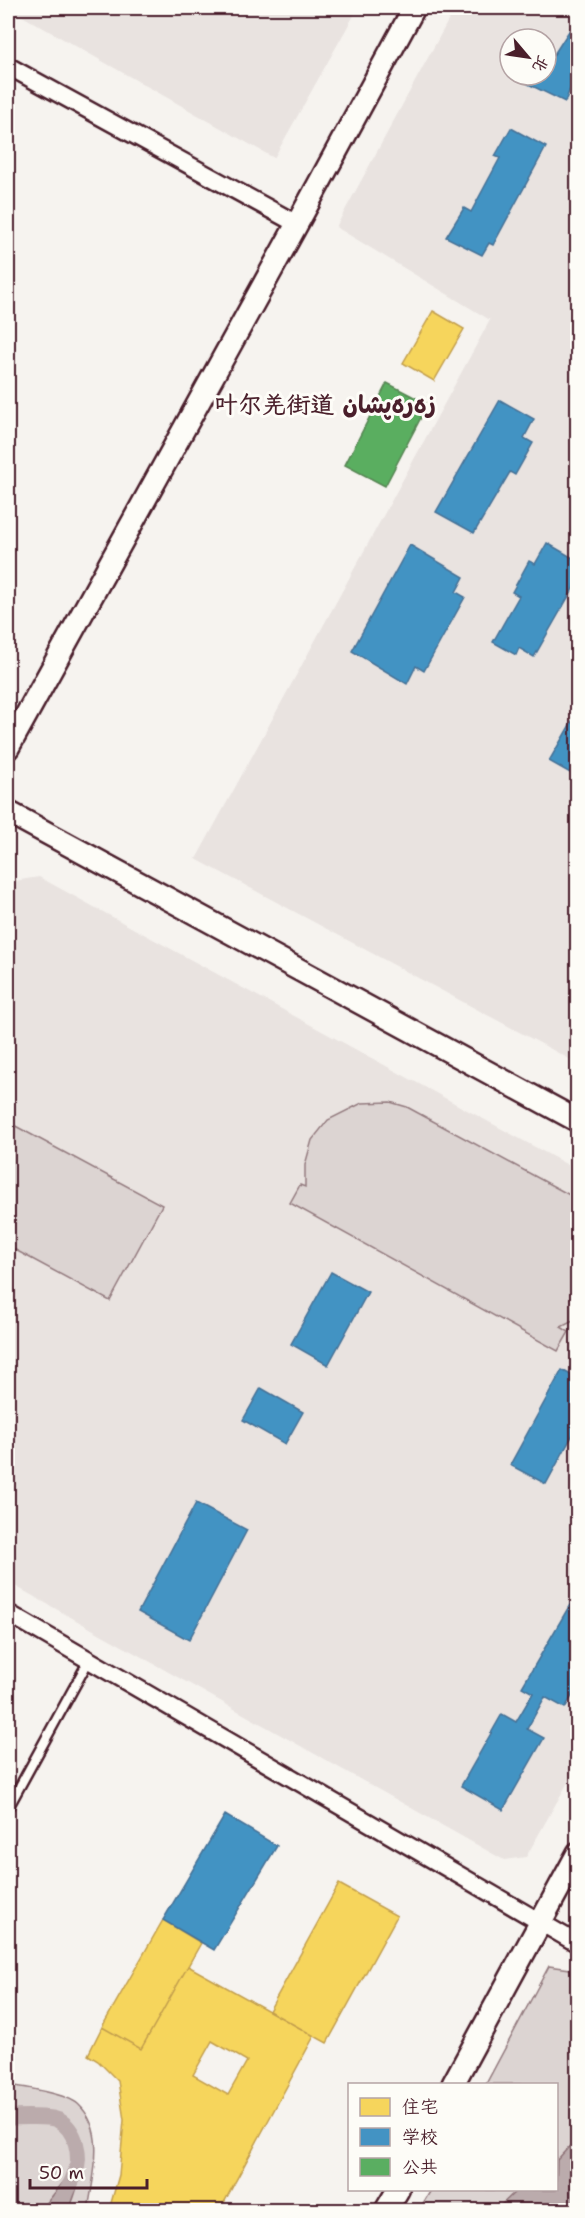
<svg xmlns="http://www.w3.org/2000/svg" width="585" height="2218" viewBox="0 0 585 2218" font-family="'Shantell Sans','Playpen Sans Arabic','LXGW WenKai TC',sans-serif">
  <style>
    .built { fill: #e9e3e0; fill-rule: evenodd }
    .green { fill: #dcd4d2; stroke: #937a7e; stroke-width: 1.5 }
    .water { fill: #bbabac; stroke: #8e7378; stroke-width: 1.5 }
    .homes { fill: #f6d55c; stroke: #c29e4d; stroke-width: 1.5; fill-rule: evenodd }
    .schools { fill: #4393c3; stroke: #457095; stroke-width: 1.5 }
    .public { fill: #5aae61; stroke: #558351; stroke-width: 1.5 }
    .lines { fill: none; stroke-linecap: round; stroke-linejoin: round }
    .canal { stroke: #bbabac; stroke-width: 16 }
    .service-casing { stroke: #4a1f2b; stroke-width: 13 }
    .minor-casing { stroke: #4a1f2b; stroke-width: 21 }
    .tertiary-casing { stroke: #4a1f2b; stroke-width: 26 }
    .service { stroke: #fdfcf7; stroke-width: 8 }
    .minor { stroke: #fdfcf7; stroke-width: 16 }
    .tertiary { stroke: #fdfcf7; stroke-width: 21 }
    .labels { text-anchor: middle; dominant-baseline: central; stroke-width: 6; stroke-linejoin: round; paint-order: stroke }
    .district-label { font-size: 24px; font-weight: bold; fill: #4a1f2b; stroke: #fdfcf7 }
  </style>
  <rect width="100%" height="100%" fill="#f6f3ef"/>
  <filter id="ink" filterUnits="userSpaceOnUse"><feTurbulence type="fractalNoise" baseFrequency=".0167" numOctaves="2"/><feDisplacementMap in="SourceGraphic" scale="12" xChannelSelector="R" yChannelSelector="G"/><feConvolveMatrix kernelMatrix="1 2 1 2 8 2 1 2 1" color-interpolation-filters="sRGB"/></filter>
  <g filter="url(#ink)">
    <path class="built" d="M 8,8 L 358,8 L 274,158 Z
      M 455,8 L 577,8 L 577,1063 L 196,859 L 490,320 L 336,227 ZM 510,39 L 546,39 L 546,75 L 510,75 Z
      M 39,877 L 577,1170 L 577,1766 L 526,1857 L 504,1860 L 8,1582 L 8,882 Z"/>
    <path class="green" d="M 390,1102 L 407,1107 L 577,1199 L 577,1319 L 561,1327 L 569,1332 L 558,1351 L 290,1203 L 300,1185 L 305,1187 L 305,1165 L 312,1140 L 328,1120 L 362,1103 Z
      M 8,1122 L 162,1205 L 110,1301 L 8,1246 Z
      M 549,1966 L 577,1970 L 577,2210 L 419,2210 L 431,2190 L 556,2190 L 556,2084 L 486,2084 Z
      M 8,2085 C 24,2087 67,2094 78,2104 C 107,2131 93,2177 88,2210 L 8,2210 Z"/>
    <path class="water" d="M 577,2138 L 577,2208 L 575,2210 L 496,2210 L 517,2190 L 556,2190 L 557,2160 Z
      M 79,2159 C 81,2178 76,2193 69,2210 L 41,2210 L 73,2170 Z"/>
    <path class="homes" d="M 433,311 L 464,329 L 434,381 L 403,363 Z
      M 339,1884 L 397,1916 L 327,2043 L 269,2011 Z
      M 163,1920 L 201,1943 L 141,2049 L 102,2027 Z
      M 188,1966 L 314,2036 L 220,2210 L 109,2210 L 119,2175 L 124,2120 L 118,2081 L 98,2061 L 88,2055 L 102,2027 L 141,2049 ZM 212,2041 L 247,2061 L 228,2095 L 193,2075 Z"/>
    <path class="schools" d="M 578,17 L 578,90 L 577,92 L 570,89 L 565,102 L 528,84 L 534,75 L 546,75 L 546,57 L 551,59 Z
      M 511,128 L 546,147 L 493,245 L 489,243 L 482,255 L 446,237 L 464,208 L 471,212 L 500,158 L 495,156 Z
      M 500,400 L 534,419 L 524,438 L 533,443 L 515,475 L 510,472 L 474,533 L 436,512 Z
      M 547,543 L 578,561 L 578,580 L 534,657 L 519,648 L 516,655 L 493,642 L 519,596 L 512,592 L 529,561 L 535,564 Z
      M 410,545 L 464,577 L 456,592 L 465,597 L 424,671 L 416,666 L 407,684 L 352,651 Z
      M 578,711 L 578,768 L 576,767 L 572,774 L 549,761 Z
      M 331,1272 L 368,1292 L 328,1365 L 291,1344 Z
      M 562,1370 L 578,1379 L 578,1425 L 546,1484 L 510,1465 Z
      M 261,1388 L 303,1412 L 285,1444 L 243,1420 Z
      M 196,1503 L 247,1530 L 189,1640 L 138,1612 Z
      M 578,1591 L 578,1686 L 565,1708 L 545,1697 L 527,1729 L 544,1738 L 503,1810 L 461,1786 L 502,1714 L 516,1722 L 533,1693 L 522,1687 Z
      M 225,1815 L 277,1846 L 214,1950 L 163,1920 Z"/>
    <path class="public" d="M 387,383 L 428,404 L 385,486 L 345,465 Z"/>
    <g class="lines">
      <path class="canal" d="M 8,2118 C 17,2117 50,2116 58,2120 C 76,2129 82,2156 75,2173 C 71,2186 62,2198 56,2210"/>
      <defs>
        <path id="service" d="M 8,1808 L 89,1660"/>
        <path id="minor" d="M 8,66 L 297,224
          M 8,1613 L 578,1944"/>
        <path id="tertiary" d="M 8,748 L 297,224 L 414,8
          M 8,812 L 578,1121
          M 453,2084 L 578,1853
          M 386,2210 L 398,2190"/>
      </defs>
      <use href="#service" class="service-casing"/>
      <use href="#minor" class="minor-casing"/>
      <use href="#tertiary" class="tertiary-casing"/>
      <use href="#service" class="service"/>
      <use href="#minor" class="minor"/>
      <use href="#tertiary" class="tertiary"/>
    </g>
  </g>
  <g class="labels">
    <g class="district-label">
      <text x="325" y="405">叶尔羌街道 زەرەپشان</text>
    </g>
  </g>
  <rect width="585" height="2218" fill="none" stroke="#fdfcf7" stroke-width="30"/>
  <rect x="15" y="15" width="555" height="2188" fill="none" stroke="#4a1f2b" stroke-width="2" filter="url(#ink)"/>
  <rect x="348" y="2083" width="210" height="108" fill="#fdfcf7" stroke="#b5a4a5" stroke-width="1.5"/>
  <rect x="360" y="2098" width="30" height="18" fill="#f6d55c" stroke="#b5a4a5" stroke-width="1.5"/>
  <text x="402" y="2113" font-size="18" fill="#4a1f2b">住宅</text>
  <rect x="360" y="2128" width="30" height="18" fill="#4393c3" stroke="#b5a4a5" stroke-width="1.5"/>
  <text x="402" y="2143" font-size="18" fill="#4a1f2b">学校</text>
  <rect x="360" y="2158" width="30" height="18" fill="#5aae61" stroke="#b5a4a5" stroke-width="1.5"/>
  <text x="402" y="2173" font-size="18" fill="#4a1f2b">公共</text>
  <g transform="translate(528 57) rotate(119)"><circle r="28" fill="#fdfcf7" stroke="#b5a4a5" stroke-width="1.5"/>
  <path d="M0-4.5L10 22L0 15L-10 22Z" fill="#4a1f2b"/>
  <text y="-9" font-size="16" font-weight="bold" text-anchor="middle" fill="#4a1f2b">北</text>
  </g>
  <path d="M30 2179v9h117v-9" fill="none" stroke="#4a1f2b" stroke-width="3"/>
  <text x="39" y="2179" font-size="18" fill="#4a1f2b" stroke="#fdfcf7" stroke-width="4.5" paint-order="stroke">50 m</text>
</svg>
